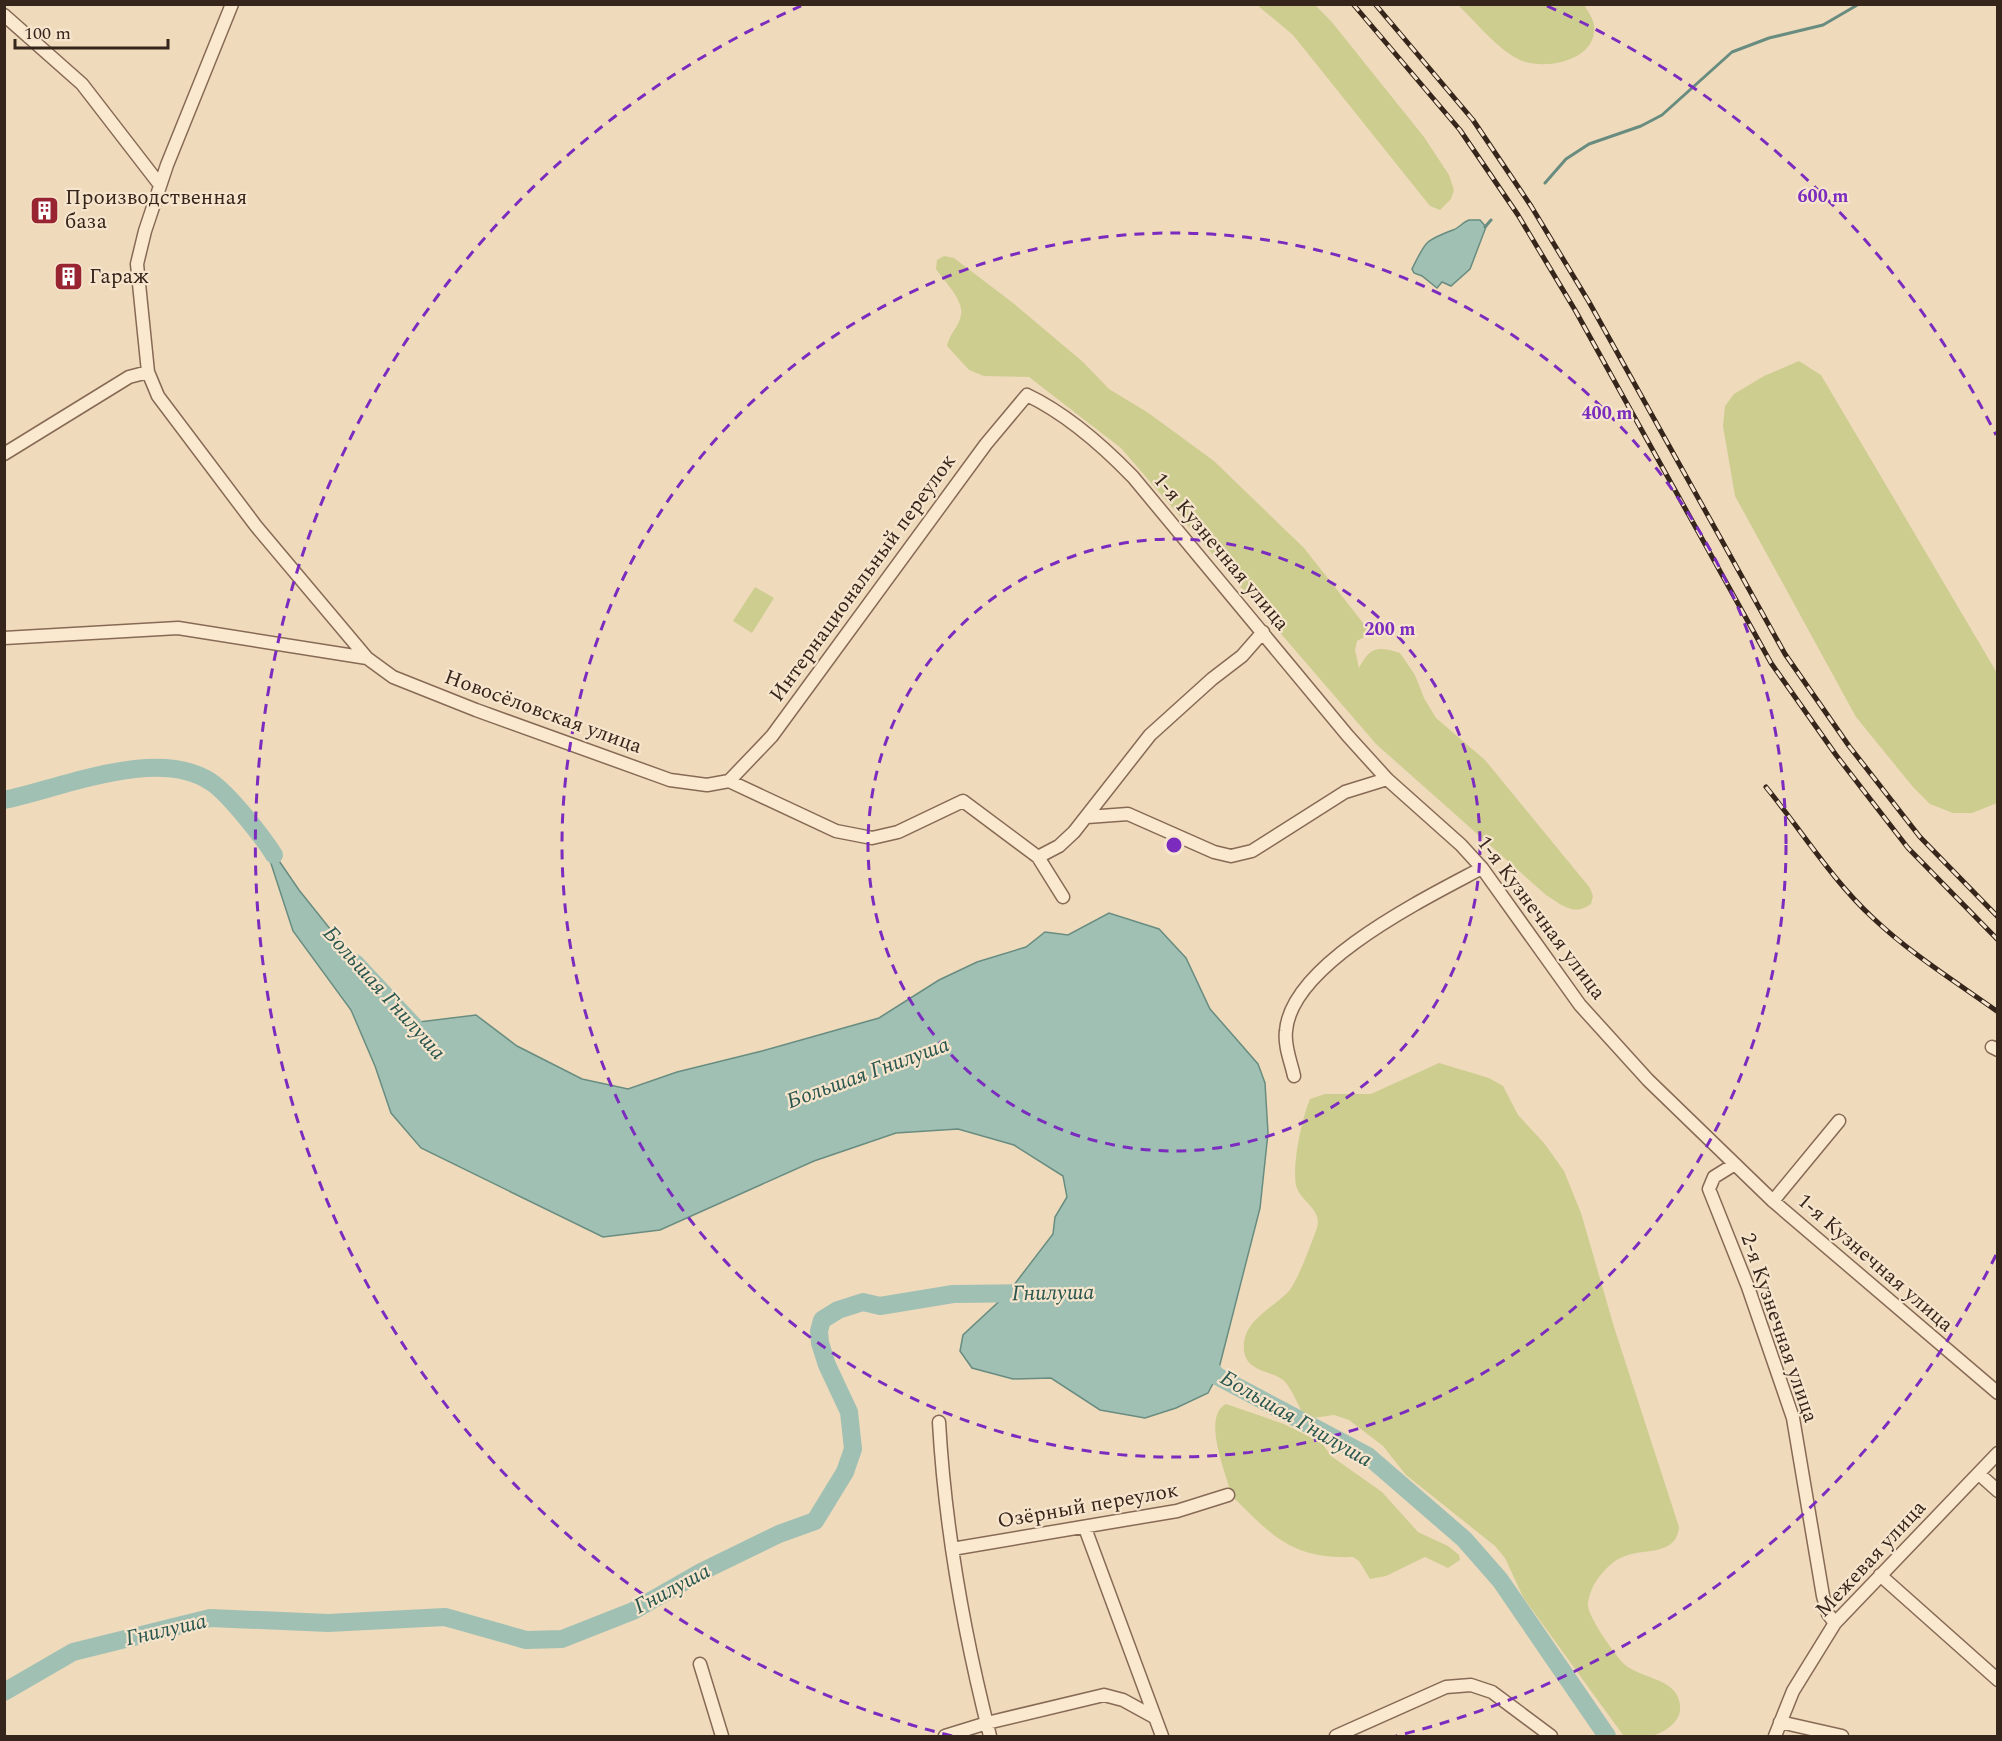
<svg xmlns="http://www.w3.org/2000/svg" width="2002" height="1741" viewBox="0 0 2002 1741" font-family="Spectral,serif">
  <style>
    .green { fill: #cdcd90 }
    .water { fill: #a0c0b3; stroke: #688d80; stroke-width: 1.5 }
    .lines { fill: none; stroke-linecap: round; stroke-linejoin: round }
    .stream { stroke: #688d80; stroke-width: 3 }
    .river { stroke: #a0c0b3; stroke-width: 18 }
    .minor-casing { stroke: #876a55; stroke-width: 15 }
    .minor { stroke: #fae8cf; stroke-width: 12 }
    .rail-casing { stroke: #36251b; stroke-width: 5 }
    .rail { stroke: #f6e5cc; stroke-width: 3; stroke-dasharray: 9; stroke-linecap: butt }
    .ring { fill: none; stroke: #7b2cbf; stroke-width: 3; stroke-dasharray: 10 8 }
    .labels { text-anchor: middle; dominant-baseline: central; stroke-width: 4.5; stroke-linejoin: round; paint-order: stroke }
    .poi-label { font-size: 21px; fill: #36251b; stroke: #f6e5cc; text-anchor: start }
    .street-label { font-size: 21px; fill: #36251b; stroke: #f6e5cc }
    .water-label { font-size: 22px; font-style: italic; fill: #29564e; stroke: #f6e5cc }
    .centre { fill: #7b2cbf; stroke: #f6e5cc; stroke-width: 3 }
    .ring-label { font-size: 18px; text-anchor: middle; font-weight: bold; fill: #7b2cbf; stroke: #f6e5cc; stroke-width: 4.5; stroke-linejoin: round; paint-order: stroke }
  </style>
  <rect width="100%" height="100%" fill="#efdabc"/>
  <path class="green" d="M 1257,5 L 1315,5 L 1331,21 L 1424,137 L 1449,175 L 1454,190 L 1451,199 L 1440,210 L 1430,206 L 1293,35 Z
    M 1458,5 L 1584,5 C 1587,10 1593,18 1594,25 C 1598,61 1545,71 1520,60 C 1497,49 1476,22 1458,5 Z
    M 944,256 L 954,258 L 1013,303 L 1083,362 L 1109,389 L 1147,412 L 1214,461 L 1304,548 L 1371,633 L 1357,641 L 1355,650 L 1359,668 C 1370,647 1377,646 1400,653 L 1415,675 L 1424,698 L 1436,718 L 1485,760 L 1590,888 L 1593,896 L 1591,904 C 1574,917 1562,905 1546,895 L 1376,744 L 1121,448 L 1029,377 L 984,376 L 969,370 L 947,346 C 949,334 959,327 961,315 C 964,300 944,281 936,269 L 937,260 Z
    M 1799,361 L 1821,375 L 1997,673 L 1997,803 L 1972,813 L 1953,813 L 1930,804 L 1913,787 L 1856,717 L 1735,496 L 1723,426 L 1725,406 L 1734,394 L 1764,376 Z
    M 755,587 L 774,598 L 752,633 L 733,621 Z
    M 1439,1063 L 1489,1078 L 1503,1086 L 1518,1115 L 1544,1143 L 1564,1171 L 1581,1213 L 1614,1327 L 1679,1527 C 1677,1555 1646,1549 1628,1555 C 1615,1559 1608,1566 1599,1577 C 1593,1585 1588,1596 1588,1606 C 1589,1618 1615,1655 1624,1664 C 1642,1680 1683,1678 1680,1711 C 1678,1723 1666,1731 1655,1735 C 1647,1738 1631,1738 1623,1735 L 1523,1597 L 1505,1558 L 1495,1546 L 1406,1475 L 1383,1446 L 1349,1420 L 1334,1415 L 1306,1419 C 1299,1408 1291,1386 1283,1380 C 1270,1370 1247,1372 1244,1351 C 1241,1320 1273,1309 1289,1291 C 1299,1278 1311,1244 1317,1228 C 1323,1209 1299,1201 1296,1185 C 1292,1164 1302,1118 1310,1099 L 1325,1094 L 1371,1094 Z
    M 1226,1404 L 1284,1424 L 1322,1443 L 1331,1456 L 1382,1492 L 1418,1532 L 1448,1546 L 1459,1555 L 1460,1560 L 1448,1568 L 1425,1557 L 1386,1576 L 1370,1579 L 1359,1561 L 1353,1557 C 1293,1559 1273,1537 1234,1498 L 1230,1490 C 1225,1471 1202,1416 1226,1404 Z"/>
  <path class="water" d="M 1469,220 L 1480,220 L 1486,227 L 1470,269 L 1451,286 L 1442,282 L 1437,288 L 1422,276 L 1414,273 L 1412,269 C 1426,241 1424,241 1453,230 C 1459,228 1463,222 1469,220 Z
    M 262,836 L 299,890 L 390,1004 L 419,1022 L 476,1015 L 517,1046 L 582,1079 L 628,1089 L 677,1072 L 762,1051 L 879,1018 L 939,980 L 977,962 L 1026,947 L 1045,932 L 1068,935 L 1109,913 L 1159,929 L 1186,958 L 1210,1009 L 1258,1064 L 1265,1083 L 1268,1133 L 1260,1208 L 1217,1376 L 1208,1393 L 1176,1408 L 1145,1418 L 1100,1410 L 1051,1378 L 1013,1379 L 972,1368 L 960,1351 L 963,1335 L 1007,1294 L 1053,1234 L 1055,1217 L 1067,1197 L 1063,1176 L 1014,1145 L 958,1129 L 896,1133 L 814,1161 L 660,1230 L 603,1237 L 421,1148 L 391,1113 L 375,1066 L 351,1010 L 293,931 Z"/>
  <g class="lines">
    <path class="stream" d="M 1545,183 L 1566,159 L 1589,144 L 1641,126 L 1662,115 L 1732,52 L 1769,38 L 1823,25 L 1859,4
      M 1485,227 L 1491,220"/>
    <path class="river" d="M 4,800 C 62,788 158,746 211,782 C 228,793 263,837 274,855
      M 355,963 L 414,1026
      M 1201,1359 L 1217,1376 L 1368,1456 L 1464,1539 L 1500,1580 L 1607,1736
      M 4,1692 L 73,1652 L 210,1618 L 328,1623 L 445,1617 L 526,1640 L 562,1639 L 633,1611 L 701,1572 L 779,1534 L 815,1521 L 845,1472 L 853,1449 L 849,1412 L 827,1365 L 820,1343 L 819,1331 L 822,1320 L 838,1310 L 863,1302 L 880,1306 L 953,1294 L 1032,1293"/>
    <defs>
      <path id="minor" d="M 232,4 L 167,165 L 145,231 L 137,264 L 148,372 L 158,396 L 256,526 L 367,658
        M 4,15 L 82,84 L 160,185
        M 4,454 L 129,377 L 148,372
        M 4,638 L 178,628 L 367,658 L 393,677 L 476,710 L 670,780 L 707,785 L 729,781 L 836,831 L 872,838 L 898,832 L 963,801 L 1038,857 L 1063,897
        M 729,781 L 772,736 L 986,444 L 1027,395 C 1067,414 1102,445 1133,477 L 1348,736 L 1387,779 L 1461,845 L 1482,868 L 1580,1005 L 1648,1080 L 1773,1201 L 1998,1393
        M 1087,817 L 1128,814 L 1214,852 L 1231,856 L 1252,851 L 1345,792 L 1387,779
        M 1038,857 L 1059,846 L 1074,832 L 1150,735 L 1212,679 L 1242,656 L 1263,632
        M 1992,1047 L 1998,1050
        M 1294,1076 C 1291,1062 1284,1046 1286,1031 C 1291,963 1428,897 1482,868
        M 1735,1164 L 1714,1177 L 1709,1189 L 1748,1287 L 1793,1418 L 1823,1596 L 1828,1614 L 1835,1623
        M 1773,1201 L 1839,1121
        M 939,1422 C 945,1528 964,1634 990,1736
        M 1979,1474 L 1998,1491
        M 1085,1528 L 1162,1736
        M 952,1549 L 1177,1511 L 1228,1495
        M 1880,1575 L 1998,1680
        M 700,1664 L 722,1736
        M 1780,1722 L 1842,1736
        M 945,1736 L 987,1723 L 1104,1695 L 1123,1700 L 1154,1717
        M 1336,1736 L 1446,1687 L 1471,1685 L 1492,1692 L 1551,1736
        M 1775,1736 L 1793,1691 L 1835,1623 L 1998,1453"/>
    </defs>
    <use href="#minor" class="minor-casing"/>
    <use href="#minor" class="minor"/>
    <defs>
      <path id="rail" d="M 1353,4 L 1460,130 L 1518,215 L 1575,310 L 1771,663 L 1836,755 L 1908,848 L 1998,940
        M 1375,4 L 1473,120 L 1531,206 L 1589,302 L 1785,654 L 1849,746 L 1920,837 L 1998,917
        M 1766,787 C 1801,830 1832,880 1873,918 C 1911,954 1956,982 1998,1012"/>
    </defs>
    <use href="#rail" class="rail-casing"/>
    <use href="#rail" class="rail"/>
  </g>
  <g class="ring">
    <circle cx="1174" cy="845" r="306"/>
    <circle cx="1174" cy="845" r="612"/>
    <path d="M1996 1255A918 918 0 0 1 1396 1736M952 1736A918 918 0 0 1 801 6M1547 6A918 918 0 0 1 1996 435"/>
  </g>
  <defs>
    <symbol id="building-square" viewBox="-11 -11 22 22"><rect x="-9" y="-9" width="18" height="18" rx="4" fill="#982331" stroke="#f6e5cc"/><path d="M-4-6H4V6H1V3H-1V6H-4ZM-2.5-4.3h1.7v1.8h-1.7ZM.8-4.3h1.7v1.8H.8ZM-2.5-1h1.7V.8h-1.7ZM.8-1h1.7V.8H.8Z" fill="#fff"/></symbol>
  </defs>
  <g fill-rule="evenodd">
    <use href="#building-square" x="28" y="194" width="33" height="33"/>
    <use href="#building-square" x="52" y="260" width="33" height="33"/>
  </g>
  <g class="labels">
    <g class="poi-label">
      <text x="65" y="198">Производственная<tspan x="65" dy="24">база</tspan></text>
      <text x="89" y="277">Гараж</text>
    </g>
    <g class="street-label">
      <text transform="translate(1221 552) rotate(50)">1-я Кузнечная улица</text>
      <text transform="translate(863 578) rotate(-54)">Интернациональный переулок</text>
      <text transform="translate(543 712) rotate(20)">Новосёловская улица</text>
      <text transform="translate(1541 918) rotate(53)">1-я Кузнечная улица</text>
      <text transform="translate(1875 1263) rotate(41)">1-я Кузнечная улица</text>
      <text transform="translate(1779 1328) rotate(71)">2-я Кузнечная улица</text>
      <text transform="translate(1088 1506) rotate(-10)">Озёрный переулок</text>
      <text transform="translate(1871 1559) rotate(-47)">Межевая улица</text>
    </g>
    <g class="water-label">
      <text transform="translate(384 993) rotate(48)">Большая Гнилуша</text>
      <text transform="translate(868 1073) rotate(-20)">Большая Гнилуша</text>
      <text transform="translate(1053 1293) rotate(-1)">Гнилуша</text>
      <text transform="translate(1296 1419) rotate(30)">Большая Гнилуша</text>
      <text transform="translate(672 1589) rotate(-28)">Гнилуша</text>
      <text transform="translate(166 1630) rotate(-13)">Гнилуша</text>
    </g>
  </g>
  <circle cx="1174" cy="845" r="9" class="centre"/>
  <g class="ring-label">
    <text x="1823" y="202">600 m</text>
    <text x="1607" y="419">400 m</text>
    <text x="1390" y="635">200 m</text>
  </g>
  <rect width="2002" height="1741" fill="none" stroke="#36251b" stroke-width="12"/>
  <path d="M15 39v9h153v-9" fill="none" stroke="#36251b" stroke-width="3"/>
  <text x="24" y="39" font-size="18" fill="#36251b" stroke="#f6e5cc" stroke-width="4.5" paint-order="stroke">100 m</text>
</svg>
